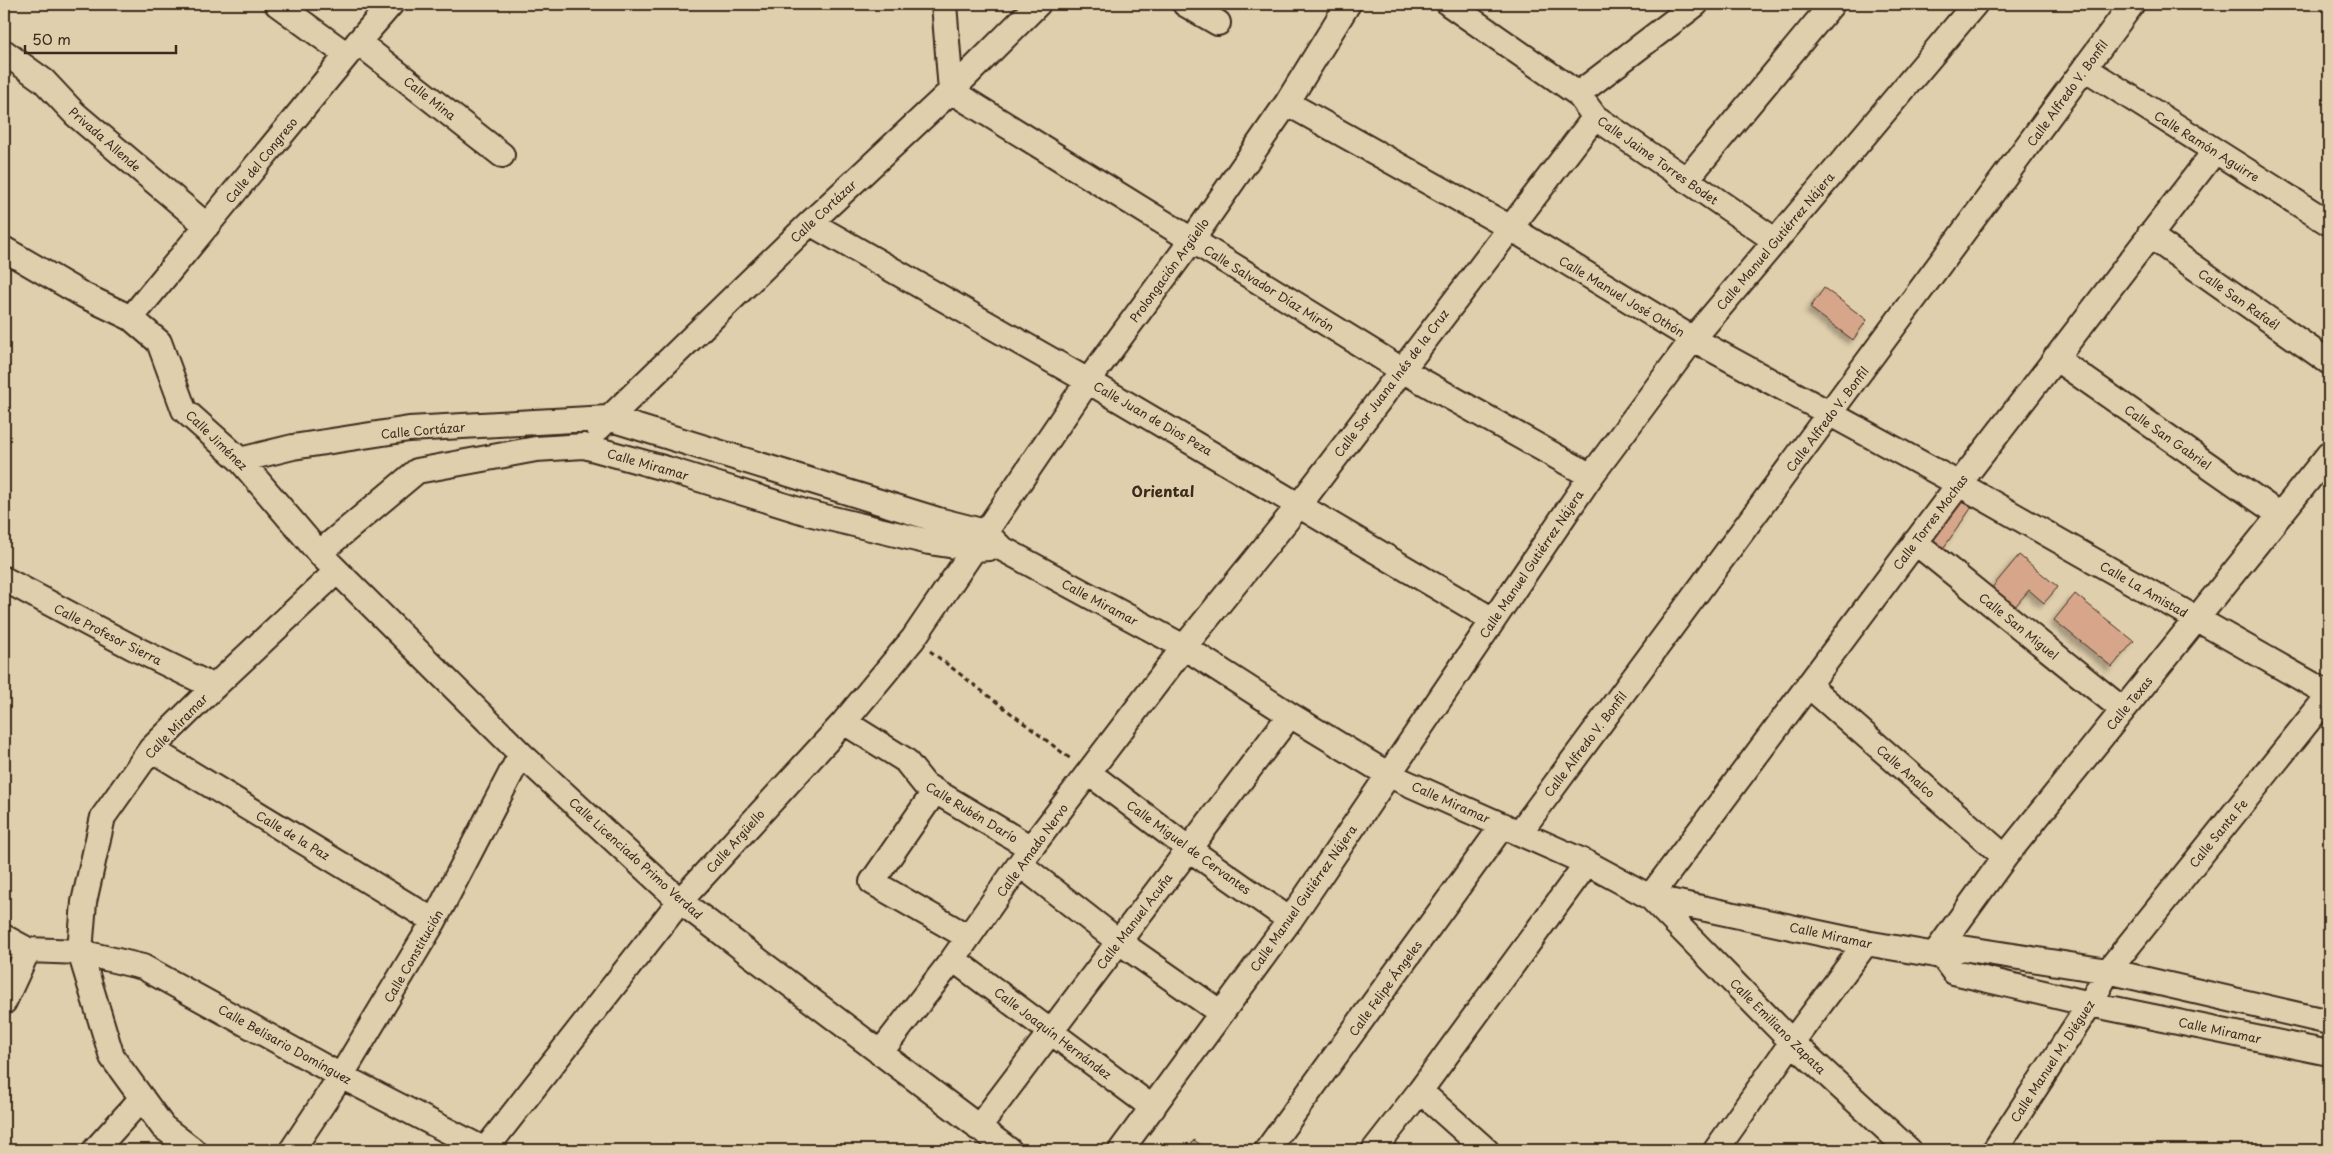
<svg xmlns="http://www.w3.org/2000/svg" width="2333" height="1154" viewBox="0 0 2333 1154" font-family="'Playpen Sans',sans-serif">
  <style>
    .building { fill: #d7a68a; stroke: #3b2a1e; filter: url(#shadow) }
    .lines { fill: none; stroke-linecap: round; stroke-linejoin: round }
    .minor-casing { stroke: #3b2a1e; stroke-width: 28 }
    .path { stroke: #3b2a1e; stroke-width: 3; stroke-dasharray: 5 4; stroke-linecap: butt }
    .minor { stroke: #e0cfac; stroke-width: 24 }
    .labels { text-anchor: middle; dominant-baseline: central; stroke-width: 4; stroke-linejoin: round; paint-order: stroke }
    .street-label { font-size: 12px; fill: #3b2a1e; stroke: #e0cfac }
    .quarter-label { font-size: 15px; font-weight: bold; fill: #3b2a1e; stroke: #e0cfac }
  </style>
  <defs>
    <filter id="shadow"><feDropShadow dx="-4.5" dy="4.5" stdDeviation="2.5" flood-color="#0004"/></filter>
  </defs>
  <rect width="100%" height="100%" fill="#e0cfac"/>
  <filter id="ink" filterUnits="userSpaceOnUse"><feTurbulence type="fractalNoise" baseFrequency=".02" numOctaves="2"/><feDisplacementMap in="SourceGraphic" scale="10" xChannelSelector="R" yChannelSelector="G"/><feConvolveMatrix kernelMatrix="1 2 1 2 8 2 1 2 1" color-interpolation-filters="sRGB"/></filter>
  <g filter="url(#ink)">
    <path class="building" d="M 1824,288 L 1867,320 L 1853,340 L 1810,308 Z
      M 1955,494 L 1972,507 L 1940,553 L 1923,540 Z
      M 2019,555 L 2058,587 L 2044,603 L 2029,590 L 2013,609 L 1990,590 Z
      M 2075,594 L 2134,641 L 2112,667 L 2054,620 Z
      M 1194,1140 L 1208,1150 L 1187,1150 Z"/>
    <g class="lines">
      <defs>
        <path id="minor" d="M 277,4 L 347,55
          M 944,4 L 951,91 L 1402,370 L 1591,476
          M 1185,4 L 1218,23
          M 1449,4 L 1578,94 L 1595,117 L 1776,241
          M 358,42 L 502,155
          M 4,52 L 44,81 L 75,114 L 207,226
          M 2086,69 L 2329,223
          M 1578,94 L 1696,4
          M 1287,103 L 1509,227 L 1693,339 L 1959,484 L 2329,694
          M 1686,180 L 1832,4
          M 810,223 L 1088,381 L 1493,620
          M 2149,235 L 2329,362
          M 4,249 L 83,295 L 131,318 L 159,342 L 184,410 L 240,460 L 319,553 L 521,754 L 680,901 L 1009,1150
          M 131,318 L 347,55 L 391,4
          M 2055,358 L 2280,515
          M 599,428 L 810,223 L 951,91 L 1038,4
          M 240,460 L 293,447 L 409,429 L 608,418 L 938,520 L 985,532 L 1001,548 L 1184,647 L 1290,715 L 1389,775 L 1587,863 L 1650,897 L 1866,943 L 1942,956 L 1962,948 L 2108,971 L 2329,1022
          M 1915,542 L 2123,710
          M 319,553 L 417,471 L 536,449 L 584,446 L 667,469 L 808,513 L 929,542 L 975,549 L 989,548
          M 4,579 L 132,647 L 214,687
          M 1808,685 L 2005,857
          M 844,722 L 905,760 L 925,785 L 1031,848
          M 151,749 L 434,921
          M 1089,773 L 1189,849 L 1290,920
          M 935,791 L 872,882 L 968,937
          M 1520,832 L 2132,4
          M 1021,865 L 1118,941 L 1221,1013
          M 4,937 L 28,950 L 80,952 L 143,967 L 341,1076 L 485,1150
          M 1934,955 L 2005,857 L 2329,454
          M 1942,956 L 1954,972 L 2090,1004 L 2329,1053
          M 953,959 L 1153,1108
          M 4,1002 L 28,950
          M 880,1053 L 953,959 L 1031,848 L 1184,647 L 1300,504 L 1595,117
          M 1420,1091 L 1486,1150
          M 978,1128 L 1290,715
          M 95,1150 L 142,1098
          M 193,1150 L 163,1127 L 112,1057 L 80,952 L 84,902 L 103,817 L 151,749 L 214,687 L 337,571
          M 292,1150 L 341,1076 L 434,921 L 521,754
          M 485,1150 L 680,901 L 844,722 L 913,639 L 1088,381 L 1192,240 L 1287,103 L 1348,4
          M 1121,1150 L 1290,920 L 1591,476 L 1693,339 L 1975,4
          M 1267,1150 L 1503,825
          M 1374,1150 L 1420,1091 L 1587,863
          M 1716,1150 L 1792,1042 L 1866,943
          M 1909,1150 L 1792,1042 L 1650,897 L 1959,484 L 2215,151
          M 1995,1150 L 2090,1004 L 2108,971 L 2329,695"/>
      </defs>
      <use href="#minor" class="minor-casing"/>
      <path class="path" d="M 930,651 L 1072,760"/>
      <use href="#minor" class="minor"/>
    </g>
  </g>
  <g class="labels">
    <g class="street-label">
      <text transform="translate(2067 93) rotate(-54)">Calle Alfredo V. Bonfil</text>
      <text transform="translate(430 98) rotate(38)">Calle Mina</text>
      <text transform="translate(105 139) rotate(41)">Privada Allende</text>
      <text transform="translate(2207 146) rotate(32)">Calle Ramón Aguirre</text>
      <text transform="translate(261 160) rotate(-51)">Calle del Congreso</text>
      <text transform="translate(1658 160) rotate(35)">Calle Jaime Torres Bodet</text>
      <text transform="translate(823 211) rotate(-43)">Calle Cortázar</text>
      <text transform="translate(1775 241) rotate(-50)">Calle Manuel Gutiérrez Nájera</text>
      <text transform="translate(1169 270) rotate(-54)">Prolongación Argüello</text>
      <text transform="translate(1269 288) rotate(32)">Calle Salvador Díaz Mirón</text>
      <text transform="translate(1622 296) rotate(31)">Calle Manuel José Othón</text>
      <text transform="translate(2239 299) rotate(35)">Calle San Rafaél</text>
      <text transform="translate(1391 383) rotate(-53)">Calle Sor Juana Inés de la Cruz</text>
      <text transform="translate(1153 418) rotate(30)">Calle Juan de Dios Peza</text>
      <text transform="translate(1827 419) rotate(-53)">Calle Alfredo V. Bonfil</text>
      <text transform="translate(423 430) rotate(-5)">Calle Cortázar</text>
      <text transform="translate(2168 437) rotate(35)">Calle San Gabriel</text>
      <text transform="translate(217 440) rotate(44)">Calle Jiménez</text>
      <text transform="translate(648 464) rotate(16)">Calle Miramar</text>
      <text transform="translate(1930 522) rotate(-53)">Calle Torres Mochas</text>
      <text transform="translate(1531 564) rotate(-56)">Calle Manuel Gutiérrez Nájera</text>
      <text transform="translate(2144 589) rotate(30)">Calle La Amistad</text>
      <text transform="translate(1100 602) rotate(28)">Calle Miramar</text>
      <text transform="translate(2019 626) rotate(39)">Calle San Miguel</text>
      <text transform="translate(108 634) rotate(27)">Calle Profesor Sierra</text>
      <text transform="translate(2129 703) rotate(-51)">Calle Texas</text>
      <text transform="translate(176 726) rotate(-46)">Calle Miramar</text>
      <text transform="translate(1585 744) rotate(-53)">Calle Alfredo V. Bonfil</text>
      <text transform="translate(1906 771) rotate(41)">Calle Analco</text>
      <text transform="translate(1451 802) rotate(24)">Calle Miramar</text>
      <text transform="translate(972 812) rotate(31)">Calle Rubén Darío</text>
      <text transform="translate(2218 833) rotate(-51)">Calle Santa Fe</text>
      <text transform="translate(293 835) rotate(31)">Calle de la Paz</text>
      <text transform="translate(735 841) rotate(-48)">Calle Argüello</text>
      <text transform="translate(1189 847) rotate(36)">Calle Miguel de Cervantes</text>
      <text transform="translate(1032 850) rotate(-54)">Calle Amado Nervo</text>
      <text transform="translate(636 858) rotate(42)">Calle Licenciado Primo Verdad</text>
      <text transform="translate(1303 898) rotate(-55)">Calle Manuel Gutiérrez Nájera</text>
      <text transform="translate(1134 921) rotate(-53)">Calle Manuel Acuña</text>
      <text transform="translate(1831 935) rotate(12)">Calle Miramar</text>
      <text transform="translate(413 956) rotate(-60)">Calle Constitución</text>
      <text transform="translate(1385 988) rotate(-54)">Calle Felipe Ángeles</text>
      <text transform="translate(1778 1026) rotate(45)">Calle Emiliano Zapata</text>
      <text transform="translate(2220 1030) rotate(12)">Calle Miramar</text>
      <text transform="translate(1053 1033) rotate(37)">Calle Joaquín Hernández</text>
      <text transform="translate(285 1044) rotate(29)">Calle Belisario Domínguez</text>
      <text transform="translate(2052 1061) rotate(-57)">Calle Manuel M. Diéguez</text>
    </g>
    <g class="quarter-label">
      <text x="1163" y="490">Oriental</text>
    </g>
  </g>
  <rect width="2333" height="1154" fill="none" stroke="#e0cfac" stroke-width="20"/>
  <rect x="10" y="10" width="2313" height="1134" fill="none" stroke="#3b2a1e" stroke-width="2" filter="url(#ink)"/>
  <path d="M25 45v8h151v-8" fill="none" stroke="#3b2a1e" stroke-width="2.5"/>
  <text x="32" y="45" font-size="15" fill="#3b2a1e" stroke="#e0cfac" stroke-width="4" paint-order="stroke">50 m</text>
</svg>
